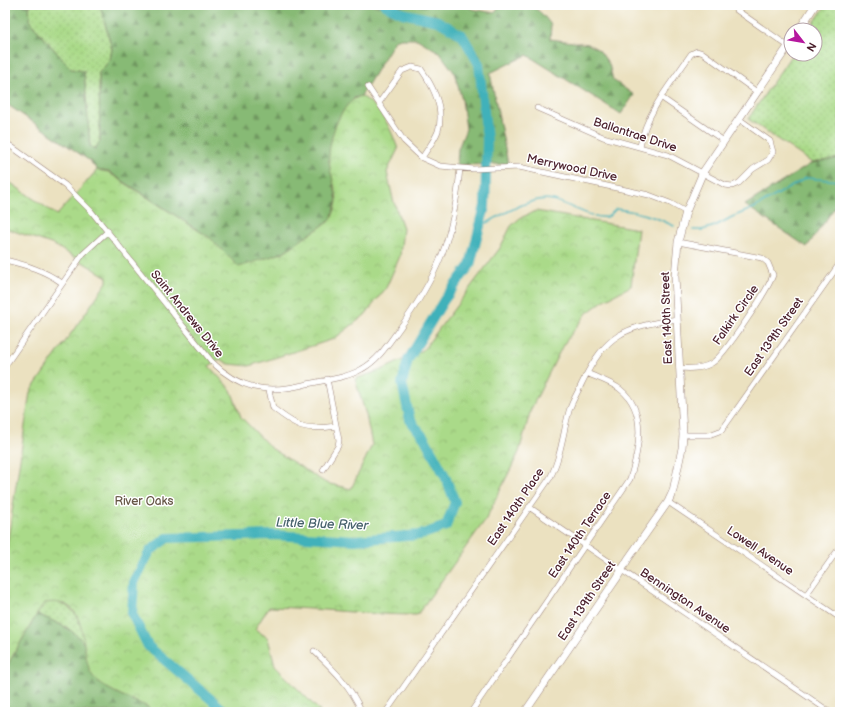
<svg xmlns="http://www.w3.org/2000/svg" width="845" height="717" viewBox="0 0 845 717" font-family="'Balsamiq Sans',sans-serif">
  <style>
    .grass { fill: url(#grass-dots); stroke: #7a7c5a }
    .forest { fill: url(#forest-firs); stroke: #686c50 }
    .park { fill: url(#park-crowns); stroke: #7a7c5a }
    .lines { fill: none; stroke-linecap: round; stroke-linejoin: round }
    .stream { stroke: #41b1ba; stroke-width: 1.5 }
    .river { stroke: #41b1ba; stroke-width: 10 }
    .street-casing { stroke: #9a8076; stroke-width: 6 }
    .secondary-casing { stroke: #9a8076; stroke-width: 8 }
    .street { stroke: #fff; stroke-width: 5 }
    .secondary { stroke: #fff; stroke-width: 7 }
    .labels { text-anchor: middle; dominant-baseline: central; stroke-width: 3; stroke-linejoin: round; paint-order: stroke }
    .street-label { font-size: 12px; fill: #4a1f2b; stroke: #fff }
    .park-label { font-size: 12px; fill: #675747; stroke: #fff }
    .water-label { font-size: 13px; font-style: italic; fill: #46616b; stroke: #fff }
  </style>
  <defs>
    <pattern id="grass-dots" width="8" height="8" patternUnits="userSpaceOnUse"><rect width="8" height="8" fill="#aada89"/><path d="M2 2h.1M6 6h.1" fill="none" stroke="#94bb76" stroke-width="1.8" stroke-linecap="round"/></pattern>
    <pattern id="forest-firs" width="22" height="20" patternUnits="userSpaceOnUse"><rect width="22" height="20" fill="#87ba75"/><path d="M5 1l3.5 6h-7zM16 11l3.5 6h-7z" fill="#709760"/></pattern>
    <pattern id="park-crowns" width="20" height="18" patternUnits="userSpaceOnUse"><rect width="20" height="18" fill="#aada89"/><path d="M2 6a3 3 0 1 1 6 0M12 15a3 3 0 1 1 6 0" fill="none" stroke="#94bb76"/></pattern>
  </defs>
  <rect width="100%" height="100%" fill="#fff"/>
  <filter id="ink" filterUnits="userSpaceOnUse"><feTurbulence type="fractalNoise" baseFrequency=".025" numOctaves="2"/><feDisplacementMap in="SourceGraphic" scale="8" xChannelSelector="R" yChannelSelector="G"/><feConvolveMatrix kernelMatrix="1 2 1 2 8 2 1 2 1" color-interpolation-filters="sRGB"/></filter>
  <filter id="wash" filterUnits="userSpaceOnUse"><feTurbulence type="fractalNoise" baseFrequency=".012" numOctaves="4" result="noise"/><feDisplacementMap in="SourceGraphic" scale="16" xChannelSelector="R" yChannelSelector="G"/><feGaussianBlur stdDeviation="0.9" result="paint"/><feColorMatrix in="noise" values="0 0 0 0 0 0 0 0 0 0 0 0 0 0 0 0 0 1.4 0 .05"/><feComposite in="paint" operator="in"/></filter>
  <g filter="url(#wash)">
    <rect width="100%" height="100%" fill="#ebe1c0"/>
    <path class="grass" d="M 29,5 L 100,5 L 112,49 L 110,60 L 99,73 L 100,141 L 95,149 L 90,146 L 84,71 L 71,69 L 30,22 Z
      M 826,5 L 840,5 L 840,158 L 812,163 L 748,119 L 792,54 L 815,54 L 815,30 L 809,30 Z
      M 57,601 C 80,611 80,622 85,645 L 68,628 L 37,614 L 45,603 Z"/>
    <path class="forest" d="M 5,5 L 29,5 L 30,22 L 71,69 L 84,71 L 90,146 L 95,149 L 100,141 L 99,73 L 110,60 L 112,49 L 100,5 L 466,5 L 472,9 L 495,13 L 500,5 C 527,5 534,1 551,25 L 550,39 L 588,44 L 599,50 L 609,64 L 613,80 L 634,95 L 621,114 L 527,55 L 490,73 L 508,164 L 457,165 L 458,149 L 466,129 L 462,100 L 454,72 L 439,52 L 417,39 L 396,39 L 361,96 L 354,98 L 329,160 L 337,201 L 331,220 L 282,253 L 238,268 L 210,238 L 109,172 L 97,170 L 90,161 L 5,103 Z
      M 840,158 L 840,203 L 835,207 L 807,247 L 745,205 L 812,163 Z
      M 37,614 C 52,621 76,629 85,645 C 90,655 87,671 97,680 C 110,692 131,699 148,707 L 153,712 L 5,712 L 5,669 Z"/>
    <path class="park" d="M 361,96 C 382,108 390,127 398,149 L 387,172 L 393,199 L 403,228 L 400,256 L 386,288 L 365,315 L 334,339 L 249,366 L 229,364 L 220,359 L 209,366 L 231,390 L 241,417 L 271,448 L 326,483 L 351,489 L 372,445 L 366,415 L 355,379 L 384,369 L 423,350 L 500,248 L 511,226 L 520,218 L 536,211 L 638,229 L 631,286 L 603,301 L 587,313 L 563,345 L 531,409 L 519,452 L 486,519 L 417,615 C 367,615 318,608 269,607 L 255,629 L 268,638 L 275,666 L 321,712 L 153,712 L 148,707 C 131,699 110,692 96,680 C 75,659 96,595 45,603 L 37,614 L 5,669 L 5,559 L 30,392 L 107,282 L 107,277 L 54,245 L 5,228 L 5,179 L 57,215 L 97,170 L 108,172 L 210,238 L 239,267 L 282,253 L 331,220 C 333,214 337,206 337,200 C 336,187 330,174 329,161 C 328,140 340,102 361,96 Z"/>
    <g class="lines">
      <path class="stream" d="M 479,227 C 499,217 531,195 553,200 C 566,203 597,222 609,216 C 611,214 614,211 616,209 C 637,211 655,216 674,226
        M 693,230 L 702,230 L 715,226 L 732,217 L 754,208 L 806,178 L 840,181"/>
      <path class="river" d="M 226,712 L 148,646 L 132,614 L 134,582 L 150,551 L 167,538 L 273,535 L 355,540 L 420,535 L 446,526 L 455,502 L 445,476 L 425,439 L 410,420 L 402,383 L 408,360 L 444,300 L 470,265 L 485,206 L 487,140 L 479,64 L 462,35 L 438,21 L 402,13 L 385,5"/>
    </g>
  </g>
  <g filter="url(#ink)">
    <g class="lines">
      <defs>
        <path id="street" d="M 733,5 L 735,9 L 788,46
          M 368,87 L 404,141 L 422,158 L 440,166 L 473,169 L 519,167 L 649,195 L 670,203 L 686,212
          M 662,98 L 724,141
          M 379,103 L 402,71 L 412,67 L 421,69 C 433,86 445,109 438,131 C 435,140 427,149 422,158
          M 537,108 L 603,137 L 668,155 L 725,185 L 732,186 L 739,183 L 753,169 L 768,160 L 773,152 L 770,141 L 739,119
          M 5,142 L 65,185 L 91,211 L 212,362 C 240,389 266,394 303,385 C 322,380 345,379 362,369 C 377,361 387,346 397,332 C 438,276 454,238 460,168
          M 640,146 C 646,112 672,82 691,54 L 697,51 L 703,53 L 757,92
          M 678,242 L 762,258 L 768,263 L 773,275 C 768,290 724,356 712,363 C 702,369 691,369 679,368
          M 5,260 C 26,265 44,270 62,283
          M 5,366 L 83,254 L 108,231
          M 269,390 L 273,408 C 297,427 305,431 336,426
          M 683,435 L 709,435 L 722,430 L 840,263
          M 323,470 L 338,446 L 339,440 L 327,379
          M 668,502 L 840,618
          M 529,507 L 830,712
          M 806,595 L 840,547
          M 314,651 C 335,671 350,685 362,712
          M 386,712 L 550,478 C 561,457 563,433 569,411 C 572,401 578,392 582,383 C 606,333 625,327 677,319
          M 471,712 L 630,479 C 639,450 648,411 620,389 C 611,382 597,378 587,373"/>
        <path id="secondary" d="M 799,30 L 815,5
          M 525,712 L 617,578 L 628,559 L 668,502 L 673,491 L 682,448 L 683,435 L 675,276 L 678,242 L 686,212 L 703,172 L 791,42"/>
      </defs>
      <use href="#street" class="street-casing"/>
      <use href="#secondary" class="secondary-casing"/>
      <use href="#street" class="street"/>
      <use href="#secondary" class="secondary"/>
    </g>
  </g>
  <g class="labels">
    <g class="street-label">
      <text transform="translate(635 135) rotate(18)">Ballantrae Drive</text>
      <text transform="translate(572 168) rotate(12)">Merrywood Drive</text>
      <text transform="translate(187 314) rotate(51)">Saint Andrews Drive</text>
      <text transform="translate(736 315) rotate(-55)">Falkirk Circle</text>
      <text transform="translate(667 318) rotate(-92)">East 140th Street</text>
      <text transform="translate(774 337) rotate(-55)">East 139th Street</text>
      <text transform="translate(516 507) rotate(-56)">East 140th Place</text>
      <text transform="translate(580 535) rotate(-56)">East 140th Terrace</text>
      <text transform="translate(760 551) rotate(34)">Lowell Avenue</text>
      <text transform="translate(587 601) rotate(-56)">East 139th Street</text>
      <text transform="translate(685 601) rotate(34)">Bennington Avenue</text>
    </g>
    <g class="park-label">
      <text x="144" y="501">River Oaks</text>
    </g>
    <g class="water-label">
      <text transform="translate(322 524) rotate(2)">Little Blue River</text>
    </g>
  </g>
  <rect width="845" height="717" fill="none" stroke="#fff" stroke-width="20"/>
  <g transform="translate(803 42) rotate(121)"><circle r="19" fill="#ffffff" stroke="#b7a5aa"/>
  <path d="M0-3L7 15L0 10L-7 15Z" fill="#b5179e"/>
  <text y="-6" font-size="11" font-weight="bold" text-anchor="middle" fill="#4a1f2b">N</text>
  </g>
</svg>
